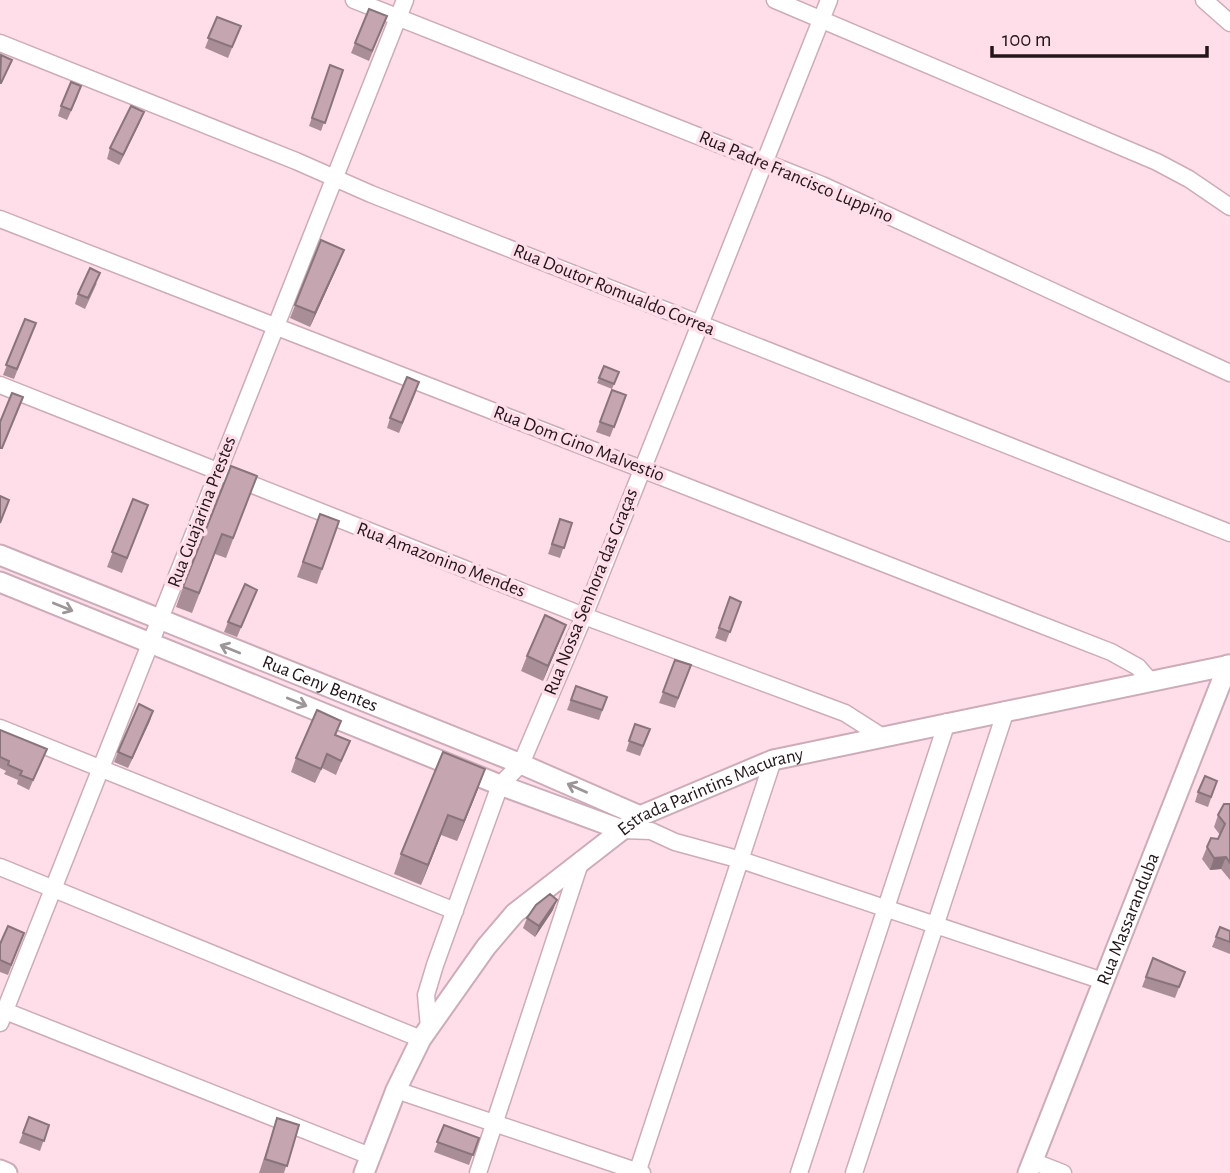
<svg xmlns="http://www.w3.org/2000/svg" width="1230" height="1173" viewBox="0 0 1230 1173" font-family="'Alegreya Sans',sans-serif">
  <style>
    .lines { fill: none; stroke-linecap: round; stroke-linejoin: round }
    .minor-casing { stroke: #ccacb8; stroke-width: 19 }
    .tertiary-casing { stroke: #ccacb8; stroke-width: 23 }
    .minor { stroke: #fff; stroke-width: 16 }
    .tertiary { stroke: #fff; stroke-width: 19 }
    .wall { fill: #a98e97 }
    .shaded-wall { fill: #89747b }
    .building { fill: #c4a5b0; stroke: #89747b; stroke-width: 2 }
    .oneway { stroke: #9c9698 }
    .labels { text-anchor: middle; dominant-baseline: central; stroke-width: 7; stroke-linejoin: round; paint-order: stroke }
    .street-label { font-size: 19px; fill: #22161b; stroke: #ffdeea }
  </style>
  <rect width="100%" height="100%" fill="#ffdeea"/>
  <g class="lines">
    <defs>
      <path id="minor" d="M 354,0 L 822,185 L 1230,373
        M 775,0 L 1157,162 L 1189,179 L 1230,207
        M 1204,0 L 1230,23
        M 0,43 L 296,161 L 371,194 L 1230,533
        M 0,219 L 1111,652 L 1138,667 L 1151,682
        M 0,385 L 584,616 L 845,713 L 881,736
        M 0,728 L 455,911
        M 622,830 L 651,831 L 675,842 L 741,860 L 1103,981
        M 0,867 L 421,1039
        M 0,1009 L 370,1156
        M 0,1023 L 405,0
        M 429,1027 L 426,995 L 435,965 L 500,785 L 521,764 L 584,616 L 829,0
        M 396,1090 L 642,1173
        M 1032,1161 L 1063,1173
        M 478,1173 L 581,860
        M 637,1173 L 773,760
        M 799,1173 L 947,722
        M 854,1173 L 1006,710"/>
      <g id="tertiary">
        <path id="s1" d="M 0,555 L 521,764 L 640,816"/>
        <path d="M 0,582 L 500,785 L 622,830"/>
        <path d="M 0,1170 L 7,1173"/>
        <path id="s2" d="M 364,1173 L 396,1090 L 421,1039 L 486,947 L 515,913 L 640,816 L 773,760 L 1230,665"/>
        <path id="s3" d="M 1028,1173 L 1228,665"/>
      </g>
    </defs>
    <use href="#minor" class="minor-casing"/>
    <use href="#tertiary" class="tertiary-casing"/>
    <use href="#minor" class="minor"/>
    <use href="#tertiary" class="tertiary"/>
  </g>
  <path class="wall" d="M 387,16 L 369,61 L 351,53 L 355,43 Z
    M 217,17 L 241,26 L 228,58 L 205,48 Z
    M 330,65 L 343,70 L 321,131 L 309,126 Z
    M 78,96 L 67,120 L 58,116 L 61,106 Z
    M 140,122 L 119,165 L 107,159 L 110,148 Z
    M 321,240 L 339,263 L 310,327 L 290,318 Z
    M 97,283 L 85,309 L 75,304 L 78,294 Z
    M 25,319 L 36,323 L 14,379 L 3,375 Z
    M 604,366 L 619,372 L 612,389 L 597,383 Z
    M 612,390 L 626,395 L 610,437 L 596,432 Z
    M 416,392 L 399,433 L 387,428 L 390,418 Z
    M 257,476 L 226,558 L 215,554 L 192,613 L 176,607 L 183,587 Z
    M 133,499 L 148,505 L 122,573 L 107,567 Z
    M 320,514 L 339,521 L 317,584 L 297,577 Z
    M 560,519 L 572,523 L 560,558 L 548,554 Z
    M 730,597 L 741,602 L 726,642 L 715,638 Z
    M 253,600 L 237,637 L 224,632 L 228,622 Z
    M 566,625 L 543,681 L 521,671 L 527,656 Z
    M 675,660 L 691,665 L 675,708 L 659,703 Z
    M 576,686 L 607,697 L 599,720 L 567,710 Z
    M 153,711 L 128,768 L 114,762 L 118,752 Z
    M 635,724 L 650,729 L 640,756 L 626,751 Z
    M 0,730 L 43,758 L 29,790 L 17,784 L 18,780 L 4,774 L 6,771 L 0,768 Z
    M 336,735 L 350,741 L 336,775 L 322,768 L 315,783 L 291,772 L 296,758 Z
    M 1217,781 L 1208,807 L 1195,802 L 1198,792 Z
    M 478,789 L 457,841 L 441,835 L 421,885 L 394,874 L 401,854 Z
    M 1230,804 L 1230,880 L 1221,869 L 1210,870 L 1202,859 L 1207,847 L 1218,839 L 1220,835 L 1214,827 L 1218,815 Z
    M 553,910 L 535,937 L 523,928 L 527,918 Z
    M 1220,927 L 1230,931 L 1230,954 L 1212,947 Z
    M 24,933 L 8,975 L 0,972 L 0,944 Z
    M 1153,958 L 1185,972 L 1175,998 L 1142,987 Z
    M 29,1117 L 49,1125 L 40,1151 L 19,1143 Z
    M 277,1118 L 299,1125 L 284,1173 L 259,1173 Z
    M 444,1125 L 479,1138 L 469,1165 L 434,1152 Z"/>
  <path class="shaded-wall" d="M 144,112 L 140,122 L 119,165 L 123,155 Z
    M 344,250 L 339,263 L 310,327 L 315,313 Z
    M 566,625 L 560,640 L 543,681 L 548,666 Z
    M 153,711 L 150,721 L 128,768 L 132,758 Z
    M 485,769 L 478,789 L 457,841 L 464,821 Z
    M 448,815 L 441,835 L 421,885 L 428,865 Z
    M 1226,857 L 1221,869 L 1210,870 L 1214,858 Z
    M 557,900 L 553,910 L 535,937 L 539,926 Z"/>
  <path class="building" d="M 369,9 L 387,16 L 372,51 L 355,43 Z
    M 217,17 L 241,26 L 232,47 L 208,38 Z
    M 1,55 L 12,60 L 1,83 L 0,83 Z
    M 330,65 L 343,70 L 325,123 L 312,118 Z
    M 71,82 L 81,86 L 71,110 L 61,106 Z
    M 131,106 L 144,112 L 123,155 L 110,148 Z
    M 321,240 L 344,250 L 315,313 L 295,305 Z
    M 90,268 L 100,273 L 88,298 L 78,294 Z
    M 25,319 L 36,323 L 17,369 L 6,365 Z
    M 604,366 L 619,372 L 614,384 L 599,378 Z
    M 407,377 L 419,382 L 402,423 L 390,418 Z
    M 612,390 L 626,395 L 614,427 L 600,422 Z
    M 12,393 L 23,397 L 2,448 L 0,448 L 0,422 Z
    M 231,466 L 257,476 L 233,538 L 222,534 L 199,593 L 183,587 Z
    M 0,496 L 9,500 L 0,523 Z
    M 133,499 L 148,505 L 127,558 L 112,552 Z
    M 320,514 L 339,521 L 322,569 L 303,562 Z
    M 560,519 L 572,523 L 564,548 L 552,544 Z
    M 245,584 L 257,590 L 241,627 L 228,622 Z
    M 730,597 L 741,602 L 730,632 L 719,628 Z
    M 545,615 L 566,625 L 548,666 L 527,656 Z
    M 675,660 L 691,665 L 678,698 L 663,692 Z
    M 576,686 L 607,697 L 602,710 L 571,700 Z
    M 139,704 L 153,711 L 132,758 L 118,752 Z
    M 317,710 L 341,721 L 335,735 L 350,741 L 341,761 L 327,754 L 321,769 L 296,758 Z
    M 635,724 L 650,729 L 643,746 L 629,741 Z
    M 0,730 L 47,749 L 33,780 L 20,775 L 22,771 L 8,765 L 9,761 L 0,757 Z
    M 443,752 L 485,769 L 464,821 L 448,815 L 428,865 L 401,854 Z
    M 1205,776 L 1217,781 L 1211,797 L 1198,792 Z
    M 1224,804 L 1230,804 L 1230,863 L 1226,857 L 1214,858 L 1207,847 L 1211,838 L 1218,839 L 1225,824 L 1218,815 Z
    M 550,894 L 557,900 L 539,926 L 527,918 L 536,905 Z
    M 8,926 L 24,933 L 11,965 L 0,960 L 0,944 Z
    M 1220,927 L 1230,931 L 1230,942 L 1216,937 Z
    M 1153,958 L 1185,972 L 1179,987 L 1146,977 Z
    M 29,1117 L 49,1125 L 44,1141 L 23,1133 Z
    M 277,1118 L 299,1125 L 287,1166 L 265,1159 Z
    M 444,1125 L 479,1138 L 473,1155 L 437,1142 Z"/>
  <defs><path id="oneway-shaft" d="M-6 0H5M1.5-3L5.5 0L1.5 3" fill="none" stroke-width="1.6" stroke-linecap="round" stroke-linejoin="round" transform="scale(1.75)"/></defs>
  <g class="oneway">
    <use href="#oneway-shaft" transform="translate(63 607) rotate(22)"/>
    <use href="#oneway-shaft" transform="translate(230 649) rotate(-158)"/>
    <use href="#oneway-shaft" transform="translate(297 702) rotate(22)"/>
    <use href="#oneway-shaft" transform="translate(577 788) rotate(-156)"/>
  </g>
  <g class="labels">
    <g class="street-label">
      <text transform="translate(796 177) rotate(23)">Rua Padre Francisco Luppino</text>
      <text transform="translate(614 290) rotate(22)">Rua Doutor Romualdo Correa</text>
      <text transform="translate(579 444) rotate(21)">Rua Dom Gino Malvestio</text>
      <text transform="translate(202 512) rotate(-69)">Rua Guajarina Prestes</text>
      <text transform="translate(441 560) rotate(21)">Rua Amazonino Mendes</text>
      <text transform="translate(591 592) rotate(-68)">Rua Nossa Senhora das Graças</text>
      <text stroke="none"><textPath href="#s1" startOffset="345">Rua Geny Bentes</textPath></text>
      <text stroke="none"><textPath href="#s2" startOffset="536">Estrada Parintins Macurany</textPath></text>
      <text stroke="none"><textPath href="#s3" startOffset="273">Rua Massaranduba</textPath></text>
    </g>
  </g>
  <path d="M992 46v10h215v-10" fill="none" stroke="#22161b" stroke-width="3.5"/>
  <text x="1002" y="46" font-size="21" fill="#22161b" stroke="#ffdeea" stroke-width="5" paint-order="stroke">100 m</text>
</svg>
